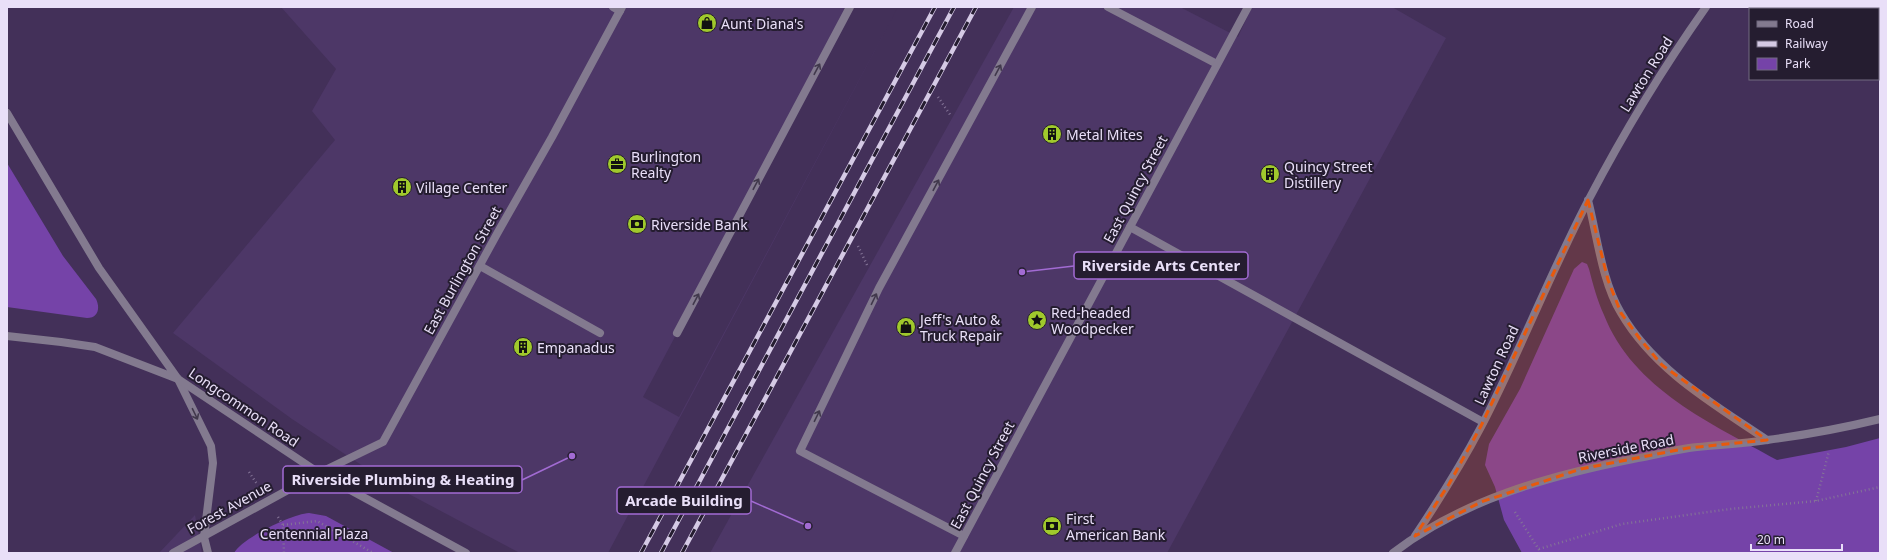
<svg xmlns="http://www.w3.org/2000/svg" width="1887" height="560" viewBox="0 0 1887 560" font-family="'Noto Sans',sans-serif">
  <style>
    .built { fill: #4d3767 }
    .green { fill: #7543a8 }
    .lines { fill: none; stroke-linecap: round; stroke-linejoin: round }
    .path { stroke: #847497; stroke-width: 2.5; stroke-dasharray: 1 3; stroke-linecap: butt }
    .service { stroke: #837a8f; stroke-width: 8 }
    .minor { stroke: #837a8f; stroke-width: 8 }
    .tertiary { stroke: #837a8f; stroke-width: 8 }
    .rail-casing { stroke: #d5cae5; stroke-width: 4.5 }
    .rail { stroke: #251d30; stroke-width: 3; stroke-dasharray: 9; stroke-linecap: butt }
    .oneway { stroke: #41394c }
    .marked { fill: #e8590c; fill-opacity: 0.2; stroke: #e8590c; stroke-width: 3; stroke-dasharray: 8 5; stroke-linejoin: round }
    .labels { text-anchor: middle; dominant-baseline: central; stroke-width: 4; stroke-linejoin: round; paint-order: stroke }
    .poi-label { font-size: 14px; fill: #e9dff8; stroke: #251d30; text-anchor: start }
    .street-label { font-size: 14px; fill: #e9dff8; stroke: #251d30 }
    .park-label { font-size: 14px; fill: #eadffa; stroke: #251d30 }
    .leader { fill: none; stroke: #a26bd3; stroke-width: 1.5 }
    .callout-dot { fill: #a26bd3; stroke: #251d30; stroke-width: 1.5 }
    .callout { fill: #251d30; stroke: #a26bd3; stroke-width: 1.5 }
    .callout-label { font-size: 15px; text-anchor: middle; font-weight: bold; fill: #e9dff8 }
  </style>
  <rect width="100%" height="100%" fill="#433059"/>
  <path class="built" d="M 281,7 L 850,7 L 643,397 L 679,417 L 898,7 L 608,553 L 520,553 L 390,484 L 292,419 L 173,333 L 335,140 L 312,111 L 336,69 Z
    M 1014,7 L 1180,7 L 1238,37 L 1252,7 L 1392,7 L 1446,38 L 1167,553 L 710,553 Z
    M 195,515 L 202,553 L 159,553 Z"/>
  <path class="green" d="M 7,163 L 63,256 L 96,299 C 100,307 99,318 87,318 L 7,307 Z
    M 1582,262 L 1587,264 L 1589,269 C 1593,284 1597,300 1604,315 C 1633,389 1712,424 1777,460 L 1846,447 L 1880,438 L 1880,553 L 1522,553 L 1504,520 L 1495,487 L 1485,465 L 1489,444 L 1520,389 L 1574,269 Z
    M 309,513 L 326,516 L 394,553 L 234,553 C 242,538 292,514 309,513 Z"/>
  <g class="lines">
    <path class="path" d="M 938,97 L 951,116
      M 858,246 L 868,267
      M 249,472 L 257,484
      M 1816,501 L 1829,451
      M 1515,512 L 1541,553
      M 278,517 L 283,525 L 284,553
      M 283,525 L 317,521 L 373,553
      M 1539,549 L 1622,524 L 1730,509 L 1816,501 L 1880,487"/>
    <path class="service" d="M 613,7 L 620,11
      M 1108,7 L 1217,64
      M 1130,227 L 1483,422
      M 480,266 L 600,333
      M 677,333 L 850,7
      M 964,536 L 800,451 L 879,288 L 1032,7"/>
    <path class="minor" d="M 1588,200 C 1597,235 1602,282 1621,313 C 1655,371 1714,404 1767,440
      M 178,379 L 211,446 L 213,463 L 204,537 L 208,553
      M 319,473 L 383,442 L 498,232 L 552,137 L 622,7
      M 1415,536 C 1439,500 1461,465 1481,427 C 1520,352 1550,273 1589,199 C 1624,132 1663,68 1706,7
      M 955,553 L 1248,7"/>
    <path class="tertiary" d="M 7,113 L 99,268 L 178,379 L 319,473 L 466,553
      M 7,336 L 61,342 L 95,347 L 178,379
      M 173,553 L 319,473
      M 1393,553 C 1462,500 1548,476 1633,459 C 1651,456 1670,451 1689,448 C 1715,445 1741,444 1767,440 C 1805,435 1843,428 1880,419"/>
    <defs>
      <path id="rail" d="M 641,553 L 935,7
        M 661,553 L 954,7
        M 682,553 L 976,7"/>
    </defs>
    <use href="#rail" class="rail-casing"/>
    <use href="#rail" class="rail"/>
  </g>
  <defs><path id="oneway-shaft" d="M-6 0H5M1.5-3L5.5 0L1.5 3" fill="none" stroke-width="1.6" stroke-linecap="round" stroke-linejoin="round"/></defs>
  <g class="oneway">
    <use href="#oneway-shaft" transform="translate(817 69) rotate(-62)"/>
    <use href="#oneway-shaft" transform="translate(998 70) rotate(-62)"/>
    <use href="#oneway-shaft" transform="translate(756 184) rotate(-62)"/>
    <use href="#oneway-shaft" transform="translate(936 185) rotate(-62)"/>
    <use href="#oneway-shaft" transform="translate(696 299) rotate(-62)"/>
    <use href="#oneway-shaft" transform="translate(874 299) rotate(-64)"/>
    <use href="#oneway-shaft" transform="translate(195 414) rotate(64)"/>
    <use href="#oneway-shaft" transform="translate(817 416) rotate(-64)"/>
  </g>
  <path class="marked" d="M 1588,200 L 1608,280 L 1621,313 L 1640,339 L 1662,365 L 1767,440 L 1688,448 L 1581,469 L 1481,502 L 1415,536 L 1449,484 L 1481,426 Z"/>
  <defs>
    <symbol id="shop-disc" viewBox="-11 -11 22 22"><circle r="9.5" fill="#a0c92c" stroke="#251d30"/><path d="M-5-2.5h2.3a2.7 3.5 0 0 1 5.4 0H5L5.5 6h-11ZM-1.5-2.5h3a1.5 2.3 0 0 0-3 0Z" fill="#111"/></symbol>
    <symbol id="building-disc" viewBox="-11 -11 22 22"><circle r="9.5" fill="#a0c92c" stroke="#251d30"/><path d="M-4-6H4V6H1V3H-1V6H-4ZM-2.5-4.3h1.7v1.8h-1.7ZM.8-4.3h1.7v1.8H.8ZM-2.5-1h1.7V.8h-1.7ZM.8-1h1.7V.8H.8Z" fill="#111"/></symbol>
    <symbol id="office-disc" viewBox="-11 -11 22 22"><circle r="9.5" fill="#a0c92c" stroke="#251d30"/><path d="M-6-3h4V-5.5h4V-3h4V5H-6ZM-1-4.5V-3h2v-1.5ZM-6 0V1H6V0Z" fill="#111"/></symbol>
    <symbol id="bank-disc" viewBox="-11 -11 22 22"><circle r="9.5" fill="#a0c92c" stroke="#251d30"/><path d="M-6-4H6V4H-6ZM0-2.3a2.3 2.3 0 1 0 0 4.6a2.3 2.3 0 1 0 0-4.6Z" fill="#111"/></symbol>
    <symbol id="sight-disc" viewBox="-11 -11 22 22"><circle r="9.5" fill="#a0c92c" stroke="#251d30"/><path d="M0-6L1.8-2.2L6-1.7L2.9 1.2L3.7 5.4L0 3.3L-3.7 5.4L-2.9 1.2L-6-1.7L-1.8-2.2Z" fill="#111"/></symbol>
  </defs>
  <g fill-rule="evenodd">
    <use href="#shop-disc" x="696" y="12" width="22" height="22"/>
    <use href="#building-disc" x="1041" y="123" width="22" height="22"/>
    <use href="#office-disc" x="606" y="153" width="22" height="22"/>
    <use href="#building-disc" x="1259" y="163" width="22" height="22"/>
    <use href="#building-disc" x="391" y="176" width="22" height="22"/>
    <use href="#bank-disc" x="626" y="213" width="22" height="22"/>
    <use href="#sight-disc" x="1026" y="309" width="22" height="22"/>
    <use href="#shop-disc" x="895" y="316" width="22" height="22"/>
    <use href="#building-disc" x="512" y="336" width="22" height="22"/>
    <use href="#bank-disc" x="1041" y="515" width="22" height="22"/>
  </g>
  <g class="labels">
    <g class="poi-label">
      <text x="721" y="23">Aunt Diana's</text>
      <text x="1066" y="134">Metal Mites</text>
      <text x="631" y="156">Burlington<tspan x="631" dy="16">Realty</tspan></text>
      <text x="1284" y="166">Quincy Street<tspan x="1284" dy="16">Distillery</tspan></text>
      <text x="416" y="187">Village Center</text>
      <text x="651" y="224">Riverside Bank</text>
      <text x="1051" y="312">Red-headed<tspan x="1051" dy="16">Woodpecker</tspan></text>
      <text x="920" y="319">Jeff's Auto &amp;<tspan x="920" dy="16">Truck Repair</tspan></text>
      <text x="537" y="347">Empanadus</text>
      <text x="1066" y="518">First<tspan x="1066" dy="16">American Bank</tspan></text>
    </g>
    <g class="street-label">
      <text transform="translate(1646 74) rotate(-58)">Lawton Road</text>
      <text transform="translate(1135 189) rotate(-62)">East Quincy Street</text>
      <text transform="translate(462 270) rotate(-61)">East Burlington Street</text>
      <text transform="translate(1496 365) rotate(-65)">Lawton Road</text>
      <text transform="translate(244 407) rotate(34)">Longcommon Road</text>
      <text transform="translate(1626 448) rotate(-11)">Riverside Road</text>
      <text transform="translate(982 475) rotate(-62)">East Quincy Street</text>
      <text transform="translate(229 507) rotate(-29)">Forest Avenue</text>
    </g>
    <g class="park-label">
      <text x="314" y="533">Centennial Plaza</text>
    </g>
  </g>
  <path class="leader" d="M1022 272L1074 266M572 456L522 480M808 526L751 501"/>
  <g class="callout-dot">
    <circle cx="1022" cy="272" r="4"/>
    <circle cx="572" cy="456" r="4"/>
    <circle cx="808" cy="526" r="4"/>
  </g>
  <g class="callout">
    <rect x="1074" y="252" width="174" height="27" rx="4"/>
    <rect x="283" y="466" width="239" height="27" rx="4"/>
    <rect x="617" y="487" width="134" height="27" rx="4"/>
  </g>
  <g class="callout-label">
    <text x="1161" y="271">Riverside Arts Center</text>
    <text x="403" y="485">Riverside Plumbing &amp; Heating</text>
    <text x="684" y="506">Arcade Building</text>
  </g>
  <rect width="1887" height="560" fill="none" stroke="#e9dff8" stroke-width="16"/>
  <rect x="1749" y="8" width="130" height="72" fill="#251d30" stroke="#736b80"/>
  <rect x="1757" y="21" width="20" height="6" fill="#837a8f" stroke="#736b80"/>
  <text x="1785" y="28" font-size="12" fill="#e9dff8">Road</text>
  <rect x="1757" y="41" width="20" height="6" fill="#d5cae5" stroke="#736b80"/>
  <text x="1785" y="48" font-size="12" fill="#e9dff8">Railway</text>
  <rect x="1757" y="58" width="20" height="12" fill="#7543a8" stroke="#736b80"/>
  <text x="1785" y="68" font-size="12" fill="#e9dff8">Park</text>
  <path d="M1751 544v6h91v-6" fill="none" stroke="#e9dff8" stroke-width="2"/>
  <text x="1757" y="544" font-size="12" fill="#e9dff8" stroke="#251d30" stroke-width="3" paint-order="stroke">20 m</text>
</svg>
